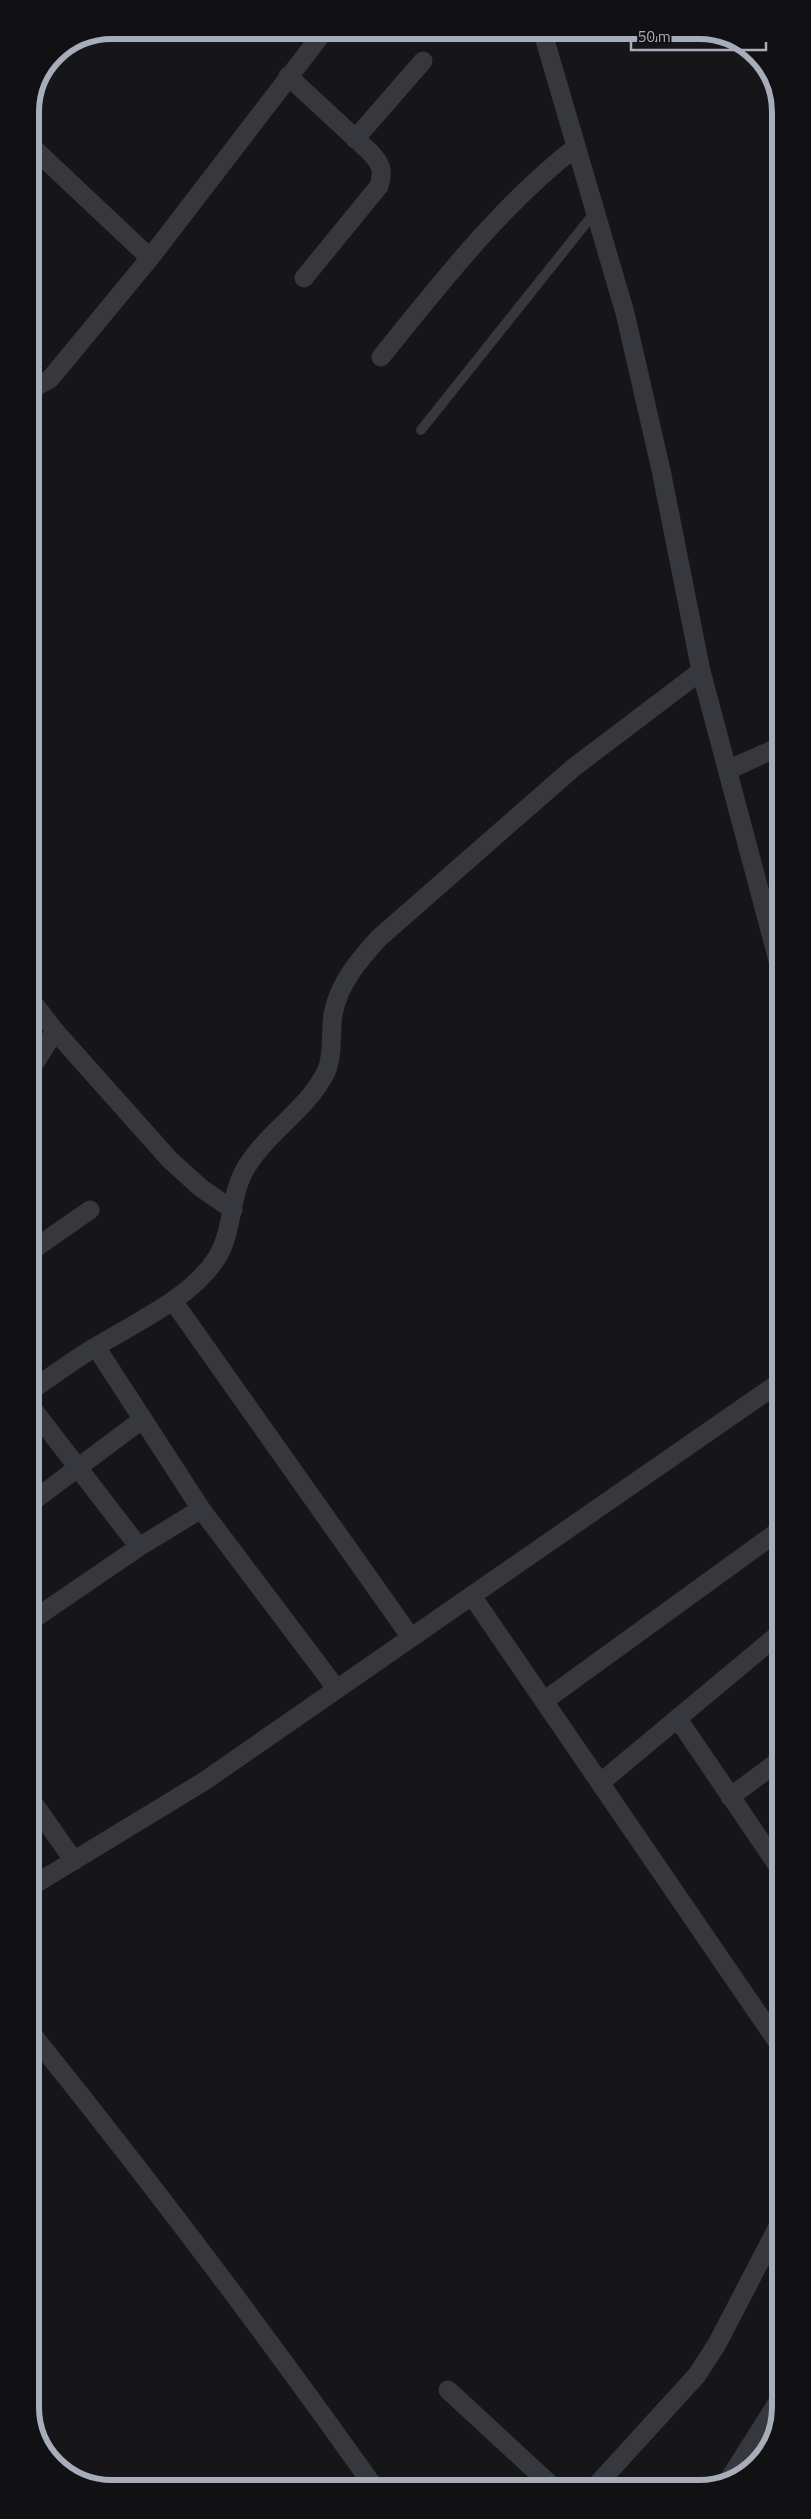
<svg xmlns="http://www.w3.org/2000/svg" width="811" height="2519" viewBox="0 0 811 2519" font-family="'Titillium Web',sans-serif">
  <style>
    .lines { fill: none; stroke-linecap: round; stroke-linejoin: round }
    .lane { stroke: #37383d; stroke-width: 10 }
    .street { stroke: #37383d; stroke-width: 19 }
    .rim { fill: none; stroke: #a7adb9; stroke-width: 6 }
  </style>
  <rect width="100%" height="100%" fill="#161618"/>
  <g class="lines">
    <path class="lane" d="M 421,430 L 595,212"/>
    <path class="street" d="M 542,30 L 625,313 L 661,470 L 701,671 L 779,964
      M 50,63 L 55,53
      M 288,76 L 370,152 C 381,164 384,170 379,186 L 304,278
      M 355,139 L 423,61
      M 30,145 L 150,258
      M 381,357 C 440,284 502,204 576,147
      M 30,390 L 50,379 L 150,258 L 325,30
      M 728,770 L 779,747
      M 31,1000 L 55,1031 L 170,1160 L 201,1188 L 233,1210
      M 31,1069 L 55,1031
      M 31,1251 L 90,1210
      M 173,1301 L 410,1636
      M 96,1347 L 201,1509 L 336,1688
      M 32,1390 C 53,1375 75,1359 97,1346 C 135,1323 192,1297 216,1259 C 234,1232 229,1194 247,1166 C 268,1132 306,1110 325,1074 C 334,1056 330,1033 333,1014 C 339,983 359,960 379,938 L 573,768 L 701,671
      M 32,1408 L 139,1547
      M 32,1502 L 143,1419
      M 472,1596 L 781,2047
      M 32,1620 L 139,1547 L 201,1509
      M 544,1701 L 780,1530
      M 678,1719 L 780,1869
      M 600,1783 L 780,1633
      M 730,1797 L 780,1760
      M 32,1801 L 74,1861
      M 32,1886 L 203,1782 L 780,1382
      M 32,2034 C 151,2182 265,2333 375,2488
      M 448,2390 L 553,2487
      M 728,2481 L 781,2397
      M 595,2487 L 697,2375 L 717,2344 L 781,2221"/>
  </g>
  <path d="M0 0H811V2519H0ZM112 39H699A73 73 0 0 1 772 112V2407A73 73 0 0 1 699 2480H112A73 73 0 0 1 39 2407V112A73 73 0 0 1 112 39Z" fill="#111113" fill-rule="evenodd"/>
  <path class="rim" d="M112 39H699A73 73 0 0 1 772 112V2407A73 73 0 0 1 699 2480H112A73 73 0 0 1 39 2407V112A73 73 0 0 1 112 39Z"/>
  <path d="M631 42v8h135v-8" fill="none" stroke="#a7adb9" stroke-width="2.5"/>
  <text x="638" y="42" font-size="15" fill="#a7adb9" stroke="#111113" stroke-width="4" paint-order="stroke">50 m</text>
</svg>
